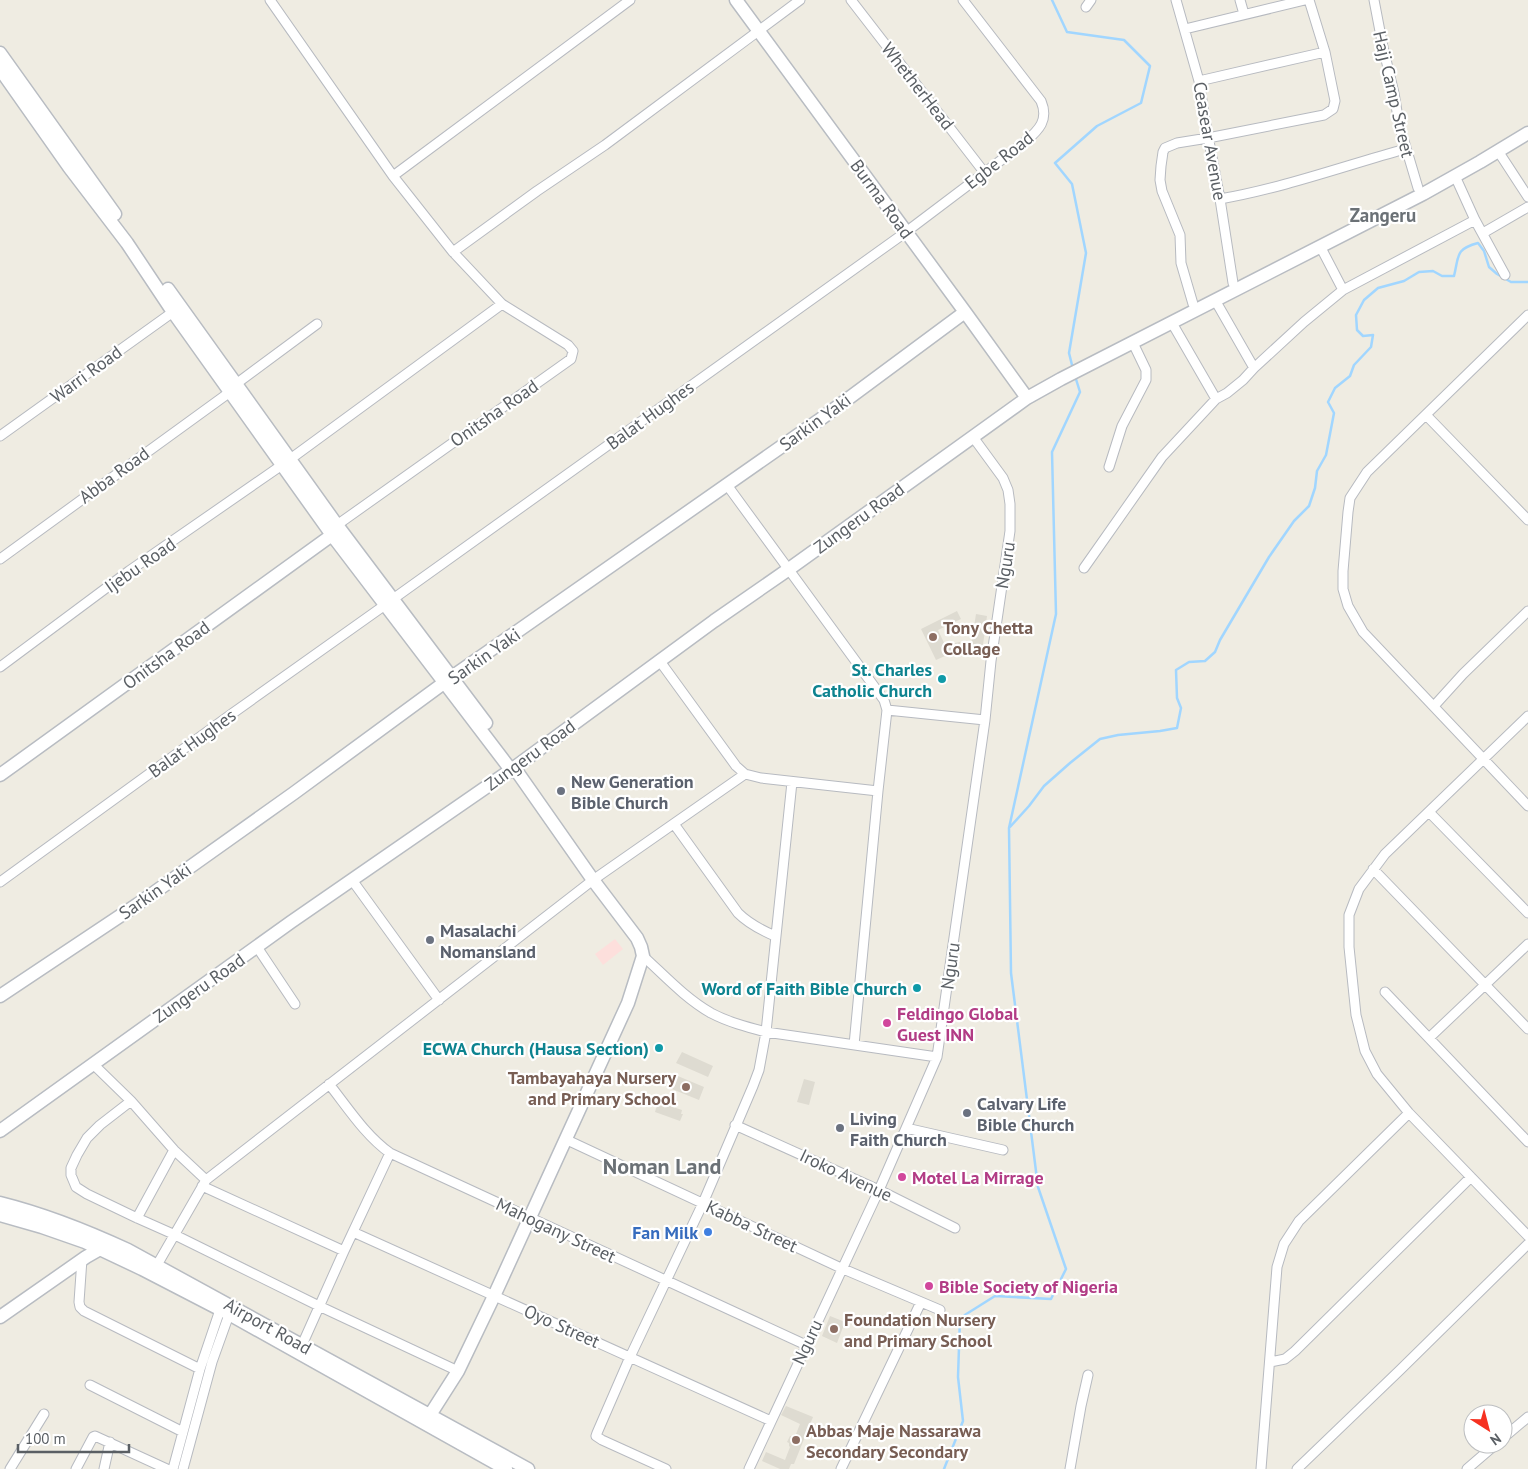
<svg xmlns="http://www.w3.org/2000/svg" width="1528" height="1469" viewBox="0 0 1528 1469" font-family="'PT Sans',sans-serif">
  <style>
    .education { fill: #dedbd1 }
    .medical { fill: #fddfdc }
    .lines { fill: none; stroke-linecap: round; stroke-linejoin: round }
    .stream { stroke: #a1d6ff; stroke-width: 2.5 }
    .street-casing { stroke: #b7bac0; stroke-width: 11 }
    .secondary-casing { stroke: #b8bcc2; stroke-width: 15 }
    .street { stroke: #fff; stroke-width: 9 }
    .secondary { stroke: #fff; stroke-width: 12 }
    .education-dot { fill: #8d6e63; stroke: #fff; stroke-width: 2 }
    .culture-dot { fill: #0f9aa8; stroke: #fff; stroke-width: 2 }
    .worship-dot { fill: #6b7280; stroke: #fff; stroke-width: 2 }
    .hotel-dot { fill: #d1479c; stroke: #fff; stroke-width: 2 }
    .shop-dot { fill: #3f7fe0; stroke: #fff; stroke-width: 2 }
    .labels { text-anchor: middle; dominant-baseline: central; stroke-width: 4.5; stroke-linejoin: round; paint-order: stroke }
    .street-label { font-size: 18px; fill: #5a5f64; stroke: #fff }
    .education-label { font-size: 18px; font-weight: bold; fill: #785e54; stroke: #fff; text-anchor: start }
    .culture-label { font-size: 18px; font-weight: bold; fill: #0d838f; stroke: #fff; text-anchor: end }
    .worship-label { font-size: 18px; font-weight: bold; fill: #5b616d; stroke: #fff; text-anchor: start }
    .hotel-label { font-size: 18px; font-weight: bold; fill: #b23c85; stroke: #fff; text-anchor: start }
    .shop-label { font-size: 18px; font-weight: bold; fill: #366cbe; stroke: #fff; text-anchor: end }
    .neighbourhood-label { font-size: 19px; font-weight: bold; fill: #6b7176; stroke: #fff }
    .district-label { font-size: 22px; font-weight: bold; fill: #6b7176; stroke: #fff }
  </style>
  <rect width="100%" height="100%" fill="#efece2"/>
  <path class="education" d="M 957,611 L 961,619 L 938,630 L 945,645 L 960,642 L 962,654 L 946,657 L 945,656 L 936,660 L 921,629 Z
    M 976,614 L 987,616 L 982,652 L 970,652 Z
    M 682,1052 L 713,1066 L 708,1077 L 676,1063 Z
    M 673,1074 L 704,1087 L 699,1100 L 667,1087 Z
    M 804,1079 L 815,1082 L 809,1105 L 797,1102 Z
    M 658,1102 L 682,1110 L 681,1114 L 683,1114 L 680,1121 L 655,1112 Z
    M 830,1316 L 845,1322 L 837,1343 L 822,1336 Z
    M 786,1406 L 813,1417 L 794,1464 L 791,1464 L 789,1469 L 780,1469 L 762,1461 L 766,1452 L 785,1460 L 790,1447 L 789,1446 L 789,1443 L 787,1442 L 790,1436 L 793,1437 L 794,1434 L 796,1434 L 800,1424 L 781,1415 Z"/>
  <path class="medical" d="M 615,939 L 623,949 L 603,965 L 595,954 Z"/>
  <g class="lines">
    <path class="stream" d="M 1052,0 L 1067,32 L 1124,40 L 1150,66 L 1141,103 L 1097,126 L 1055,163 L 1072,184 L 1086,253 L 1069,353 L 1073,369
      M 1010,827 L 1029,806 L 1044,786 L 1070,763 L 1100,739 L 1118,735 L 1160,731 L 1177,728 L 1181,708 L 1177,698 L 1176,670 L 1189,662 L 1205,661 L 1215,652 L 1220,640 L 1269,557 L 1294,521 L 1309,506 L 1315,488 L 1317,471 L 1326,455 L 1334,413 L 1328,402 L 1335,388 L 1350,376 L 1354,365 L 1371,347 L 1373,335 L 1363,336 L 1357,330 L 1356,315 L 1364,300 L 1378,288 L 1404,281 L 1419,272 L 1433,271 L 1442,276 L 1454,276 C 1459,256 1455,249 1478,243 L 1484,251 L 1489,267 L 1497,274 L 1511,282 L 1528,282
      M 944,1469 L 963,1421 L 958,1377 L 960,1318 L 995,1296 L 1051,1299 L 1066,1269 L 1038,1187 L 1011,973 L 1009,828 L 1056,614 L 1052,452 L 1080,392 L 1075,376"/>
    <defs>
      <path id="street" d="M 270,0 L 393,176 L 453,252 L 502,304 L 568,345 L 573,351 L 571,359 L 337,525
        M 851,0 L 984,172
        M 1176,0 L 1199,81 L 1205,120 L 1220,199 L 1233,283
        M 1240,0 L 1244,14
        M 1374,0 L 1383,47 L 1394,93 L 1399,124 L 1418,188
        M 1086,7 L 1091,0
        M 1185,29 L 1305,0
        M 1199,81 L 1325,52
        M 1498,151 L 1528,197
        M 393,176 L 630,0
        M 1455,176 L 1475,220 L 1505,275
        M 1220,199 C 1283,188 1344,166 1405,149
        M 1483,233 L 1528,207
        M 1320,246 L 1343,290
        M 453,252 L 537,191 L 605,145 L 800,0
        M 1215,300 L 1254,368
        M 1193,304 L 1181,263 L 1180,235 L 1162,191 L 1160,180 L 1161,166 L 1163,152 L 1165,148 L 1177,143 L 1208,138 L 1324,115 L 1333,109 L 1335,101 L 1325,52 L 1309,0
        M 1528,315 L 1367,472 L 1350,498 L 1348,512 L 1343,571 L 1343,589 L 1348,606 L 1363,632 L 1528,806
        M 1172,323 L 1216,399
        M 236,384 L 317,324
        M 1426,415 L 1528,520
        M 0,436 L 173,312
        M 289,460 L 502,304
        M 1109,467 L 1122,426 L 1146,380 L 1146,370 L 1133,343
        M 727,485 L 884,700 L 887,710 L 878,791 L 854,1045
        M 0,559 L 230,392
        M 1084,568 L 1162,457 L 1216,399 L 1227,393 L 1243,380 L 1254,368 L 1304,322 L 1343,290 L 1475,220
        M 393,599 L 906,232 L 1025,142 C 1039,130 1049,120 1041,101 L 963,0
        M 659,660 L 736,766 L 745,774 L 761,778 L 878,791
        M 0,667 L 129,571 L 282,465
        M 1434,706 L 1463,674 L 1528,611
        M 887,710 L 985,720
        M 1528,716 L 1385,854 L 1359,889 L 1349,915 L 1349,947 L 1356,1015 L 1365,1051 L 1377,1074 L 1409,1113 L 1528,1236
        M 1429,812 L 1528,913
        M 674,824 L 738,913 C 749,924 761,930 775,936
        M 1373,869 L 1528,1029
        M 352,880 L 439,1000
        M 0,882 L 233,713 L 385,605
        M 257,947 L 295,1004
        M 643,956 C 665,976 685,998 711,1013 C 728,1022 747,1027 766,1032 L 937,1057
        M 1385,992 L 1528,1142
        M 1429,1038 L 1528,944
        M 93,1064 L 131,1101 L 174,1150 L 206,1180
        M 329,1084 C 348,1108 365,1135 390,1153 L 806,1345
        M 131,1101 L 100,1125 L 87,1138 L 77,1155 L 71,1168 L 71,1175 L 76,1187 L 87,1194 L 137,1218 L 173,1234 L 319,1306 L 458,1371
        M 735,1125 L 879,1190 L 955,1228
        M 906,1128 L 1003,1150
        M 565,1139 L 841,1268 L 940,1310
        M 202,1186 L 344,1251
        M 137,1218 L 174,1150
        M 353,1232 L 771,1421
        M 82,1259 L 79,1302 L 80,1307 L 84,1311 L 200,1369
        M 157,1265 L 206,1180 L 593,880 L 745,774
        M 302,1345 L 344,1251 L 390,1153
        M 1270,1362 L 1285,1359 L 1295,1351 L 1471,1177
        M 90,1385 L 183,1432
        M 1503,1438 L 1528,1417
        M 10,1469 L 44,1414
        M 76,1469 L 93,1437 L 95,1436 L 167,1469
        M 104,1469 L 110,1442
        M 173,1469 L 200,1369 L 222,1304
        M 183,1469 L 212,1362 L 231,1309
        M 666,1469 L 602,1440 L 596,1436 L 597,1433 L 630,1357 L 703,1203 L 753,1086 L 759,1070 L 766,1032 L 792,782
        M 749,1469 L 879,1190 L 937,1057 L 985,720 L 991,661 L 1010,531 L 1010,504 L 1008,490 L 1003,478 L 973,437
        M 841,1469 L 921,1302
        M 1070,1469 L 1081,1406 L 1088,1375
        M 1261,1469 L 1277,1267 L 1284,1244 L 1299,1221 L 1409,1113
        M 1297,1469 L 1400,1370 L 1528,1244
        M 1467,1469 L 1496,1444"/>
      <path id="secondary" d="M 736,0 L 965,312 L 1027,398
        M 0,53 L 115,214
        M 0,69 L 69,167 L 127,243 L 173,312 L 332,535 L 511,770 L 518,773 L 593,880 L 637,938 L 641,947 L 643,956 L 628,1003 L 494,1296 L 458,1371 L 430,1415
        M 168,289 L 337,525 L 486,723
        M 0,775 L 332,535
        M 0,996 L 138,904 L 294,793 L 452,677 L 818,421 L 965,312
        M 0,1131 L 291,922 L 511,770 L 714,621 L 789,569 L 1027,398 L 1061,379 L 1423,194 L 1480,162 L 1528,133
        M 0,1203 C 44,1214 87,1231 128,1250 L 528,1469
        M 0,1215 L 42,1227 L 85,1242 L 142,1269 L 229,1314 L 506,1469
        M 0,1317 L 86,1257 L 100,1249"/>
    </defs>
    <use href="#street" class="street-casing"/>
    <use href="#secondary" class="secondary-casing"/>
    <use href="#street" class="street"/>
    <use href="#secondary" class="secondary"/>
  </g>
  <g class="education-dot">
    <circle cx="933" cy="637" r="5"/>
    <circle cx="686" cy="1087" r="5"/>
    <circle cx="834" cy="1329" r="5"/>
    <circle cx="796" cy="1440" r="5"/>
  </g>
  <g class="culture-dot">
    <circle cx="942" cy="679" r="5"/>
    <circle cx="917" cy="988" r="5"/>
    <circle cx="659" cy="1048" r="5"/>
  </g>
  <g class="worship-dot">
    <circle cx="561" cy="791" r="5"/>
    <circle cx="430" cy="940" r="5"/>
    <circle cx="967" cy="1113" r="5"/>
    <circle cx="840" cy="1128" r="5"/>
  </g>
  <g class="hotel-dot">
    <circle cx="887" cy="1023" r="5"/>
    <circle cx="902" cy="1177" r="5"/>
    <circle cx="929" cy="1286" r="5"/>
  </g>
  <circle class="shop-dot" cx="708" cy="1232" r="5"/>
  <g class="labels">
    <g class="street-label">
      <text transform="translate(918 86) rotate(52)">WhetherHead</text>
      <text transform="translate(1394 94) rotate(77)">Hajj Camp Street</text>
      <text transform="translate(1210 141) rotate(80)">Ceasear Avenue</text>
      <text transform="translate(999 160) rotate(-38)">Egbe Road</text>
      <text transform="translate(882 199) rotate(54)">Burma Road</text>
      <text transform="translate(86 374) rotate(-36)">Warri Road</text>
      <text transform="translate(494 413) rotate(-35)">Onitsha Road</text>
      <text transform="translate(650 415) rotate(-36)">Balat Hughes</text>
      <text transform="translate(815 422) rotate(-36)">Sarkin Yaki</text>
      <text transform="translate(114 475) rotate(-36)">Abba Road</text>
      <text transform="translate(859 518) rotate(-36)">Zungeru Road</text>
      <text transform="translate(140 565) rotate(-35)">Ijebu Road</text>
      <text transform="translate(1005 565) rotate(-81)">Nguru</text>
      <text transform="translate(166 655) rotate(-36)">Onitsha Road</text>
      <text transform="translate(484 656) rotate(-35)">Sarkin Yaki</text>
      <text transform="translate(192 743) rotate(-36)">Balat Hughes</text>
      <text transform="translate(530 755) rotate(-36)">Zungeru Road</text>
      <text transform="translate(155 891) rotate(-35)">Sarkin Yaki</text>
      <text transform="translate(950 966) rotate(-82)">Nguru</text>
      <text transform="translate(199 988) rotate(-35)">Zungeru Road</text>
      <text transform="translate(846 1175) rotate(25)">Iroko Avenue</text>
      <text transform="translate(752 1226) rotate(25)">Kabba Street</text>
      <text transform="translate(556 1230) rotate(25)">Mahogany Street</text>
      <text transform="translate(268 1326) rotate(29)">Airport Road</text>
      <text transform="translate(562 1326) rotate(24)">Oyo Street</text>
      <text transform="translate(807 1342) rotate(-65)">Nguru</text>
    </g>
    <g class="education-label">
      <text x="943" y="627">Tony Chetta<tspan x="943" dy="21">Collage</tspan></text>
      <text x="676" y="1077" text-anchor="end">Tambayahaya Nursery<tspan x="676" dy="21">and Primary School</tspan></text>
      <text x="844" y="1319">Foundation Nursery<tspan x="844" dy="21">and Primary School</tspan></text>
      <text x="806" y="1430">Abbas Maje Nassarawa<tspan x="806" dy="21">Secondary Secondary</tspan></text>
    </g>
    <g class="culture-label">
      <text x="932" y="669">St. Charles<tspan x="932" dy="21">Catholic Church</tspan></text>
      <text x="907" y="988">Word of Faith Bible Church</text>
      <text x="649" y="1048">ECWA Church (Hausa Section)</text>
    </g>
    <g class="worship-label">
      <text x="571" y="781">New Generation<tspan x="571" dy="21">Bible Church</tspan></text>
      <text x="440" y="930">Masalachi<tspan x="440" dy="21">Nomansland</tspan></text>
      <text x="977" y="1103">Calvary Life<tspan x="977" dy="21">Bible Church</tspan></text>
      <text x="850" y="1118">Living<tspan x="850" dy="21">Faith Church</tspan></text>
    </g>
    <g class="hotel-label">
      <text x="897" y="1013">Feldingo Global<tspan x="897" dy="21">Guest INN</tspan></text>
      <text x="912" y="1177">Motel La Mirrage</text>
      <text x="939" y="1286">Bible Society of Nigeria</text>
    </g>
    <g class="shop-label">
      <text x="698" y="1232">Fan Milk</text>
    </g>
    <g class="neighbourhood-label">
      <text x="1383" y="215">Zangeru</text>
    </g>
    <g class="district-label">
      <text x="662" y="1166">Noman Land</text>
    </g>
  </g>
  <g transform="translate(1488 1429) rotate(144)"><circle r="24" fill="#ffffff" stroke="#bdbfc1"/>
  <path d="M0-4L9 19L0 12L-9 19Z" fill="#f63120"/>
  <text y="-8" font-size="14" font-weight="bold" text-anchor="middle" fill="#5a5f64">N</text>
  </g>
  <path d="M18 1444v8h111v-8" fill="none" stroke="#5a5f64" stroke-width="2.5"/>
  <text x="25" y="1444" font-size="15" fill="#5a5f64" stroke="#ffffff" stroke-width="4" paint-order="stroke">100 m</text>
</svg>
